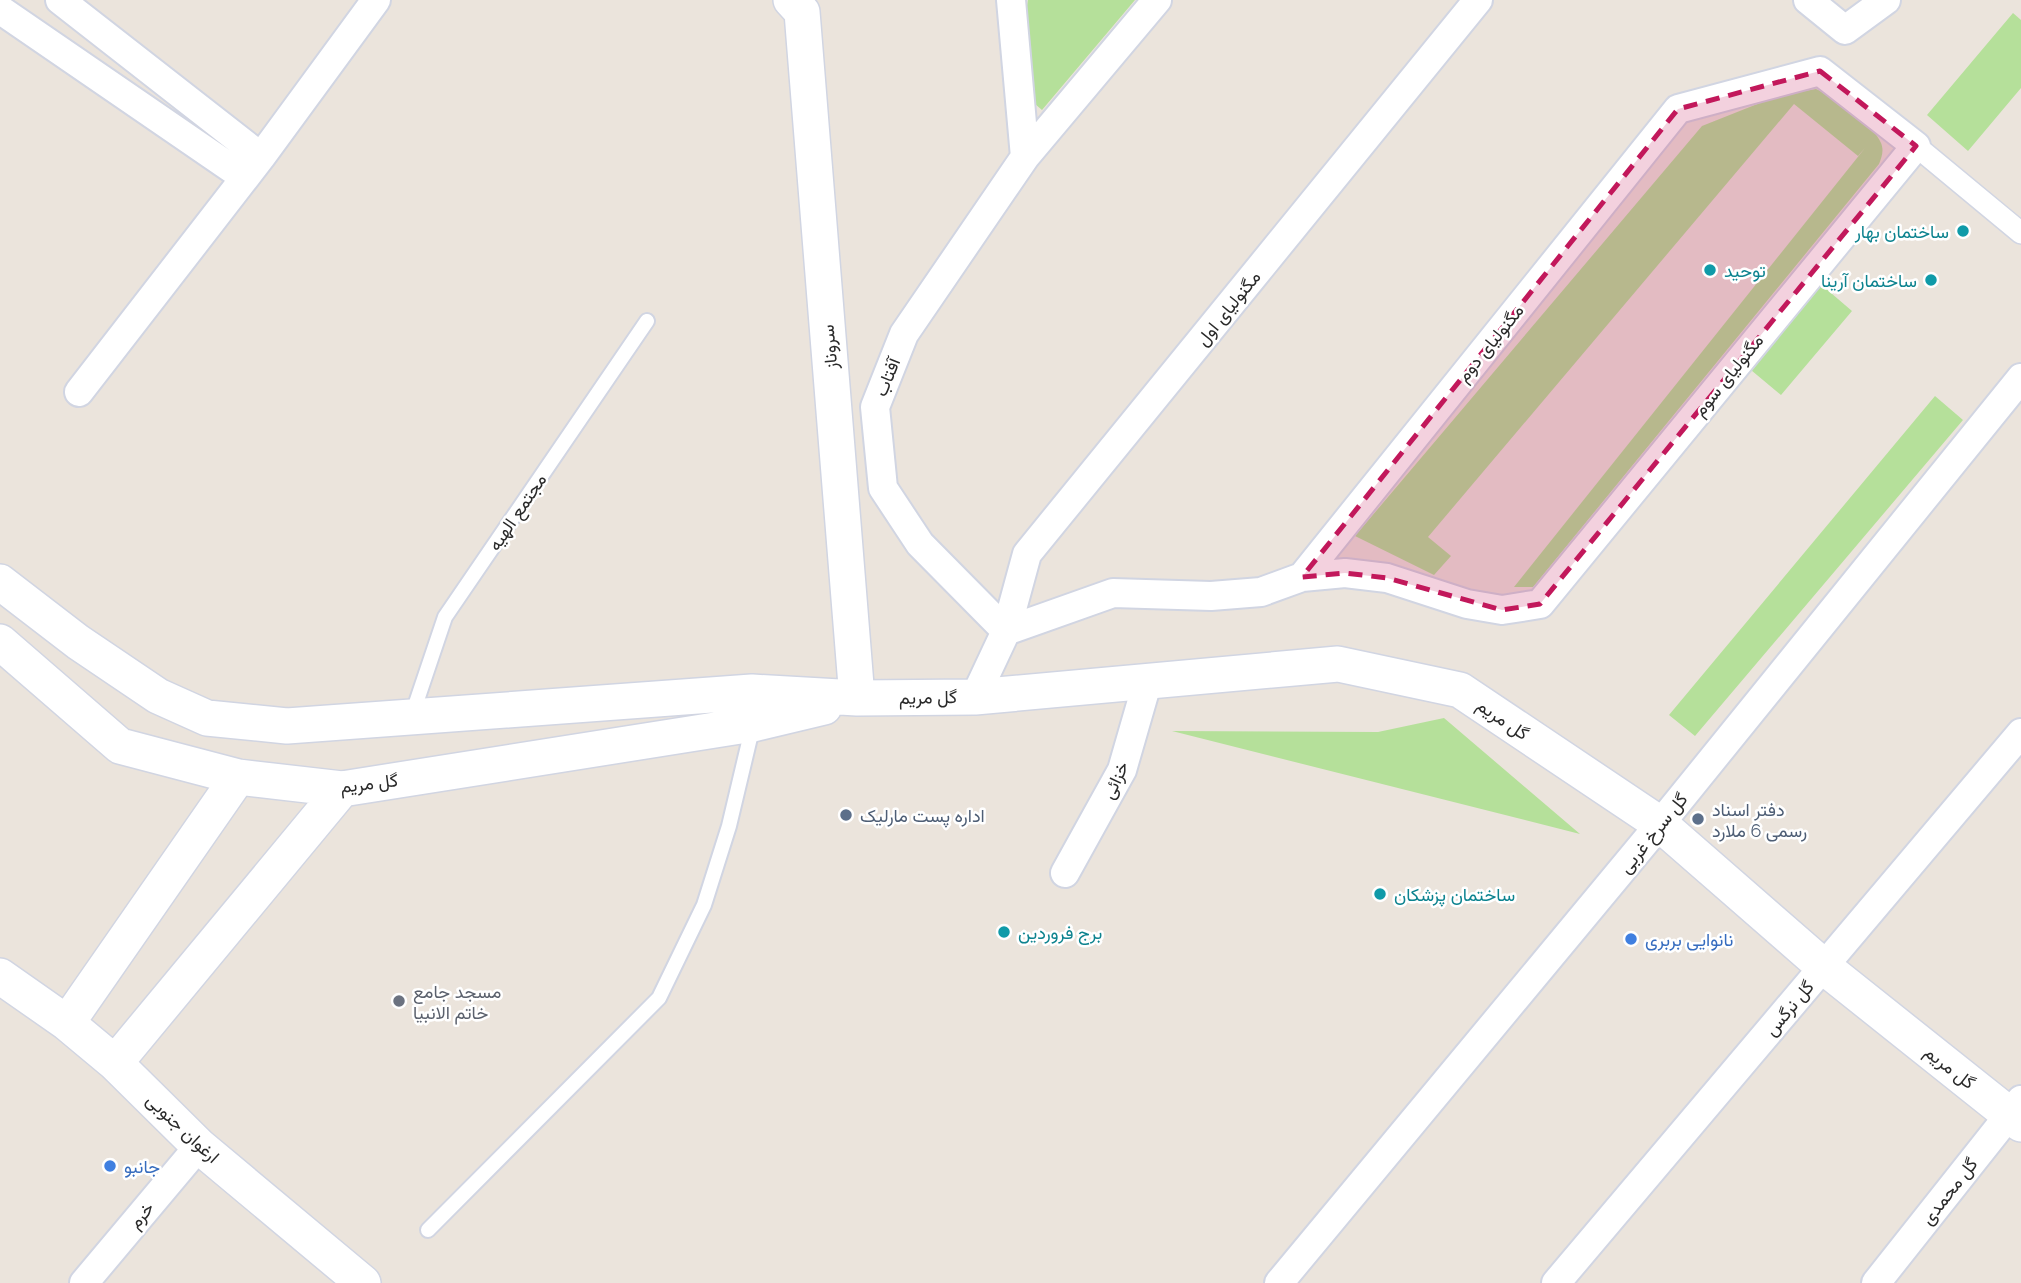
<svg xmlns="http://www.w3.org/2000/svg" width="2021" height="1283" viewBox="0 0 2021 1283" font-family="Raleway,Vazirmatn,sans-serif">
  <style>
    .green { fill: #b5e09a }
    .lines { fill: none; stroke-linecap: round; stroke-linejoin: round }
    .service-casing { stroke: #d1d5e2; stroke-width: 18 }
    .pedestrian-casing { stroke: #d1d5e2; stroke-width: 24 }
    .minor-casing { stroke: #d1d5e2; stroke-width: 32 }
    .tertiary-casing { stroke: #d1d5e2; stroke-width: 38 }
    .service { stroke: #fff; stroke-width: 14 }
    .pedestrian { stroke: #fff; stroke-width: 21 }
    .minor { stroke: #fff; stroke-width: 28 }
    .tertiary { stroke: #fff; stroke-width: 35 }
    .marked { fill: #c2185b; fill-opacity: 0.2; stroke: #c2185b; stroke-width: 5; stroke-dasharray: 14 9; stroke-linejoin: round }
    .culture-dot { fill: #0f9aa8; stroke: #fff; stroke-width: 2.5 }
    .service-dot { fill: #5c6f8a; stroke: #fff; stroke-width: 2.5 }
    .shop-dot { fill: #3f7fe0; stroke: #fff; stroke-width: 2.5 }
    .worship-dot { fill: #6b7280; stroke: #fff; stroke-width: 2.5 }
    .labels { text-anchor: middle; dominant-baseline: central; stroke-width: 5; stroke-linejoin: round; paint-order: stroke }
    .culture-label { font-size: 18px; fill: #0d838f; stroke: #fff; text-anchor: start }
    .street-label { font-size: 18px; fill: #2a2a2a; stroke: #fff }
    .service-label { font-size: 18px; fill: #4e5e75; stroke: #fff; text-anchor: start }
    .shop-label { font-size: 18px; fill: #366cbe; stroke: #fff; text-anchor: start }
    .worship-label { font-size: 18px; fill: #5b616d; stroke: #fff; text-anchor: start }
  </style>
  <rect width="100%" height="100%" fill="#ebe4dc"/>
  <path class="green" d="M 1028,0 L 1135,0 L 1042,110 L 1028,98 L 1023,27 Z
    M 2013,13 L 2021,20 L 2021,88 L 1968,151 L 1927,115 Z
    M 1816,89 C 1832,96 1875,126 1881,143 C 1884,150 1882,157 1879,164 L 1533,587 L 1514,587 L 1865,148 L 1858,156 L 1794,104 L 1428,537 L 1451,556 L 1434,575 L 1355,536 L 1702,126 L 1780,95 Z
    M 1810,275 L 1852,311 L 1781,395 L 1739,360 Z
    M 1935,396 L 1963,420 L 1695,736 L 1669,715 Z
    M 1444,718 L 1580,834 L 1172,731 L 1378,732 Z"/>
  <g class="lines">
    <defs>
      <path id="service" d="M 412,715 L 445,617 L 647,321
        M 428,1230 L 659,998 L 704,905 L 729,826 L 753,725"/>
      <path id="pedestrian" d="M 1916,146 L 2021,233"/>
      <path id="minor" d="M 60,0 L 261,157
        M 1011,0 L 1025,157
        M 1808,0 L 1845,30 L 1886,0
        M 2,11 L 244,177
        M 79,392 L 261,157 L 376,0
        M 1006,631 L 1113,593 L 1211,596 L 1261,592 L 1302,577 L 1345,573 L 1387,578 L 1467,604 L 1502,610 L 1540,604 L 1916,146 L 1820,71 L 1678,109 L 1302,577
        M 1006,631 L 920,544 L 883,488 L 875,407 L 904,334 L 1025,157 L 1157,0
        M 975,697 L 1006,631 L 1027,554 L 1478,0
        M 1065,873 L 1122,770 L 1148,680
        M 84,1283 L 199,1146
        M 1279,1283 L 1660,824 L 2021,378
        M 1556,1283 L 2021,733
        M 1876,1283 L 2021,1100"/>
      <path id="tertiary" d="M 791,0 L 802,12 L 857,698
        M 0,582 L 78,642 L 158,696 L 207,718 L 287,726 L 752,692 L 857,698 L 975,697 L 1338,664 L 1460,690 L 1660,824 L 1824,967 L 2021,1124
        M 0,642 L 120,746 L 238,777 L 342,789 L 753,724 L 824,707
        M 0,976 L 67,1023 L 115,1063 L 199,1146 L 363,1283
        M 67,1023 L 238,777
        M 115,1063 L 342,789"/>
    </defs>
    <use href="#service" class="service-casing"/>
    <use href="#pedestrian" class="pedestrian-casing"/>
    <use href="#minor" class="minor-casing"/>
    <use href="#tertiary" class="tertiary-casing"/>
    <use href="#service" class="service"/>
    <use href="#pedestrian" class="pedestrian"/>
    <use href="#minor" class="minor"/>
    <use href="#tertiary" class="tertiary"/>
  </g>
  <path class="marked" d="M 1820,71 L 1916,146 L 1540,604 L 1502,610 L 1387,578 L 1345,573 L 1302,577 L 1678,109 Z"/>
  <g class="culture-dot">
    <circle cx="1963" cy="231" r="7"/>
    <circle cx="1710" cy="270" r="7"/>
    <circle cx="1931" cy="280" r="7"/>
    <circle cx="1380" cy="894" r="7"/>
    <circle cx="1004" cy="932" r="7"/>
  </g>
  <g class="service-dot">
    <circle cx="846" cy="815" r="7"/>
    <circle cx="1698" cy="819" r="7"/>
  </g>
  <g class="shop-dot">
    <circle cx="1631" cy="939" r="7"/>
    <circle cx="110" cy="1166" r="7"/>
  </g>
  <circle class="worship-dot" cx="399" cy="1001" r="7"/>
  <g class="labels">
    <g class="culture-label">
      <text x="1949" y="231" text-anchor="end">ساختمان بهار</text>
      <text x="1724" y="270">توحید</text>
      <text x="1917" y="280" text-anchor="end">ساختمان آرینا</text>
      <text x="1394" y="894">ساختمان پزشکان</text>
      <text x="1018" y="932">برج فروردین</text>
    </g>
    <g class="street-label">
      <text transform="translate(1228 308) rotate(-51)">مگنولیای اول</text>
      <text transform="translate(1490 343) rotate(-51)">مگنولیای دوم</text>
      <text transform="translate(829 347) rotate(-95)">سروناز</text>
      <text transform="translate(1728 375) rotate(-51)">مگنولیای سوم</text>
      <text transform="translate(887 377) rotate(-68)">آفتاب</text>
      <text transform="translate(517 512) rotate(-56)">مجتمع الهیه</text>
      <text transform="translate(928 697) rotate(-1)">گل مریم</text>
      <text transform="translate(1503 719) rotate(34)">گل مریم</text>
      <text transform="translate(1115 780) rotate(-65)">خزائی</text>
      <text transform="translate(369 783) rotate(-7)">گل مریم</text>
      <text transform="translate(1653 833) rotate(-51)">گل سرخ غربی</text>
      <text transform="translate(1789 1008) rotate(-50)">گل نرگس</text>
      <text transform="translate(1950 1067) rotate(38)">گل مریم</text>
      <text transform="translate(183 1128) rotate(43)">ارغوان جنوبی</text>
      <text transform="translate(1949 1191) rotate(-52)">گل محمدی</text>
      <text transform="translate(141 1215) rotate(-50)">خرم</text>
    </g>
    <g class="service-label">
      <text x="1712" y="809">دفتر اسناد<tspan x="1712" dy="21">رسمی 6 ملارد</tspan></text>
      <text x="860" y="815">اداره پست مارلیک</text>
    </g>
    <g class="shop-label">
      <text x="1645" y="939">نانوایی بربری</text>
      <text x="124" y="1166">جانبو</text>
    </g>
    <g class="worship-label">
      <text x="413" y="991">مسجد جامع<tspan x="413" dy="21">خاتم الانبیا</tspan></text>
    </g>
  </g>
</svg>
